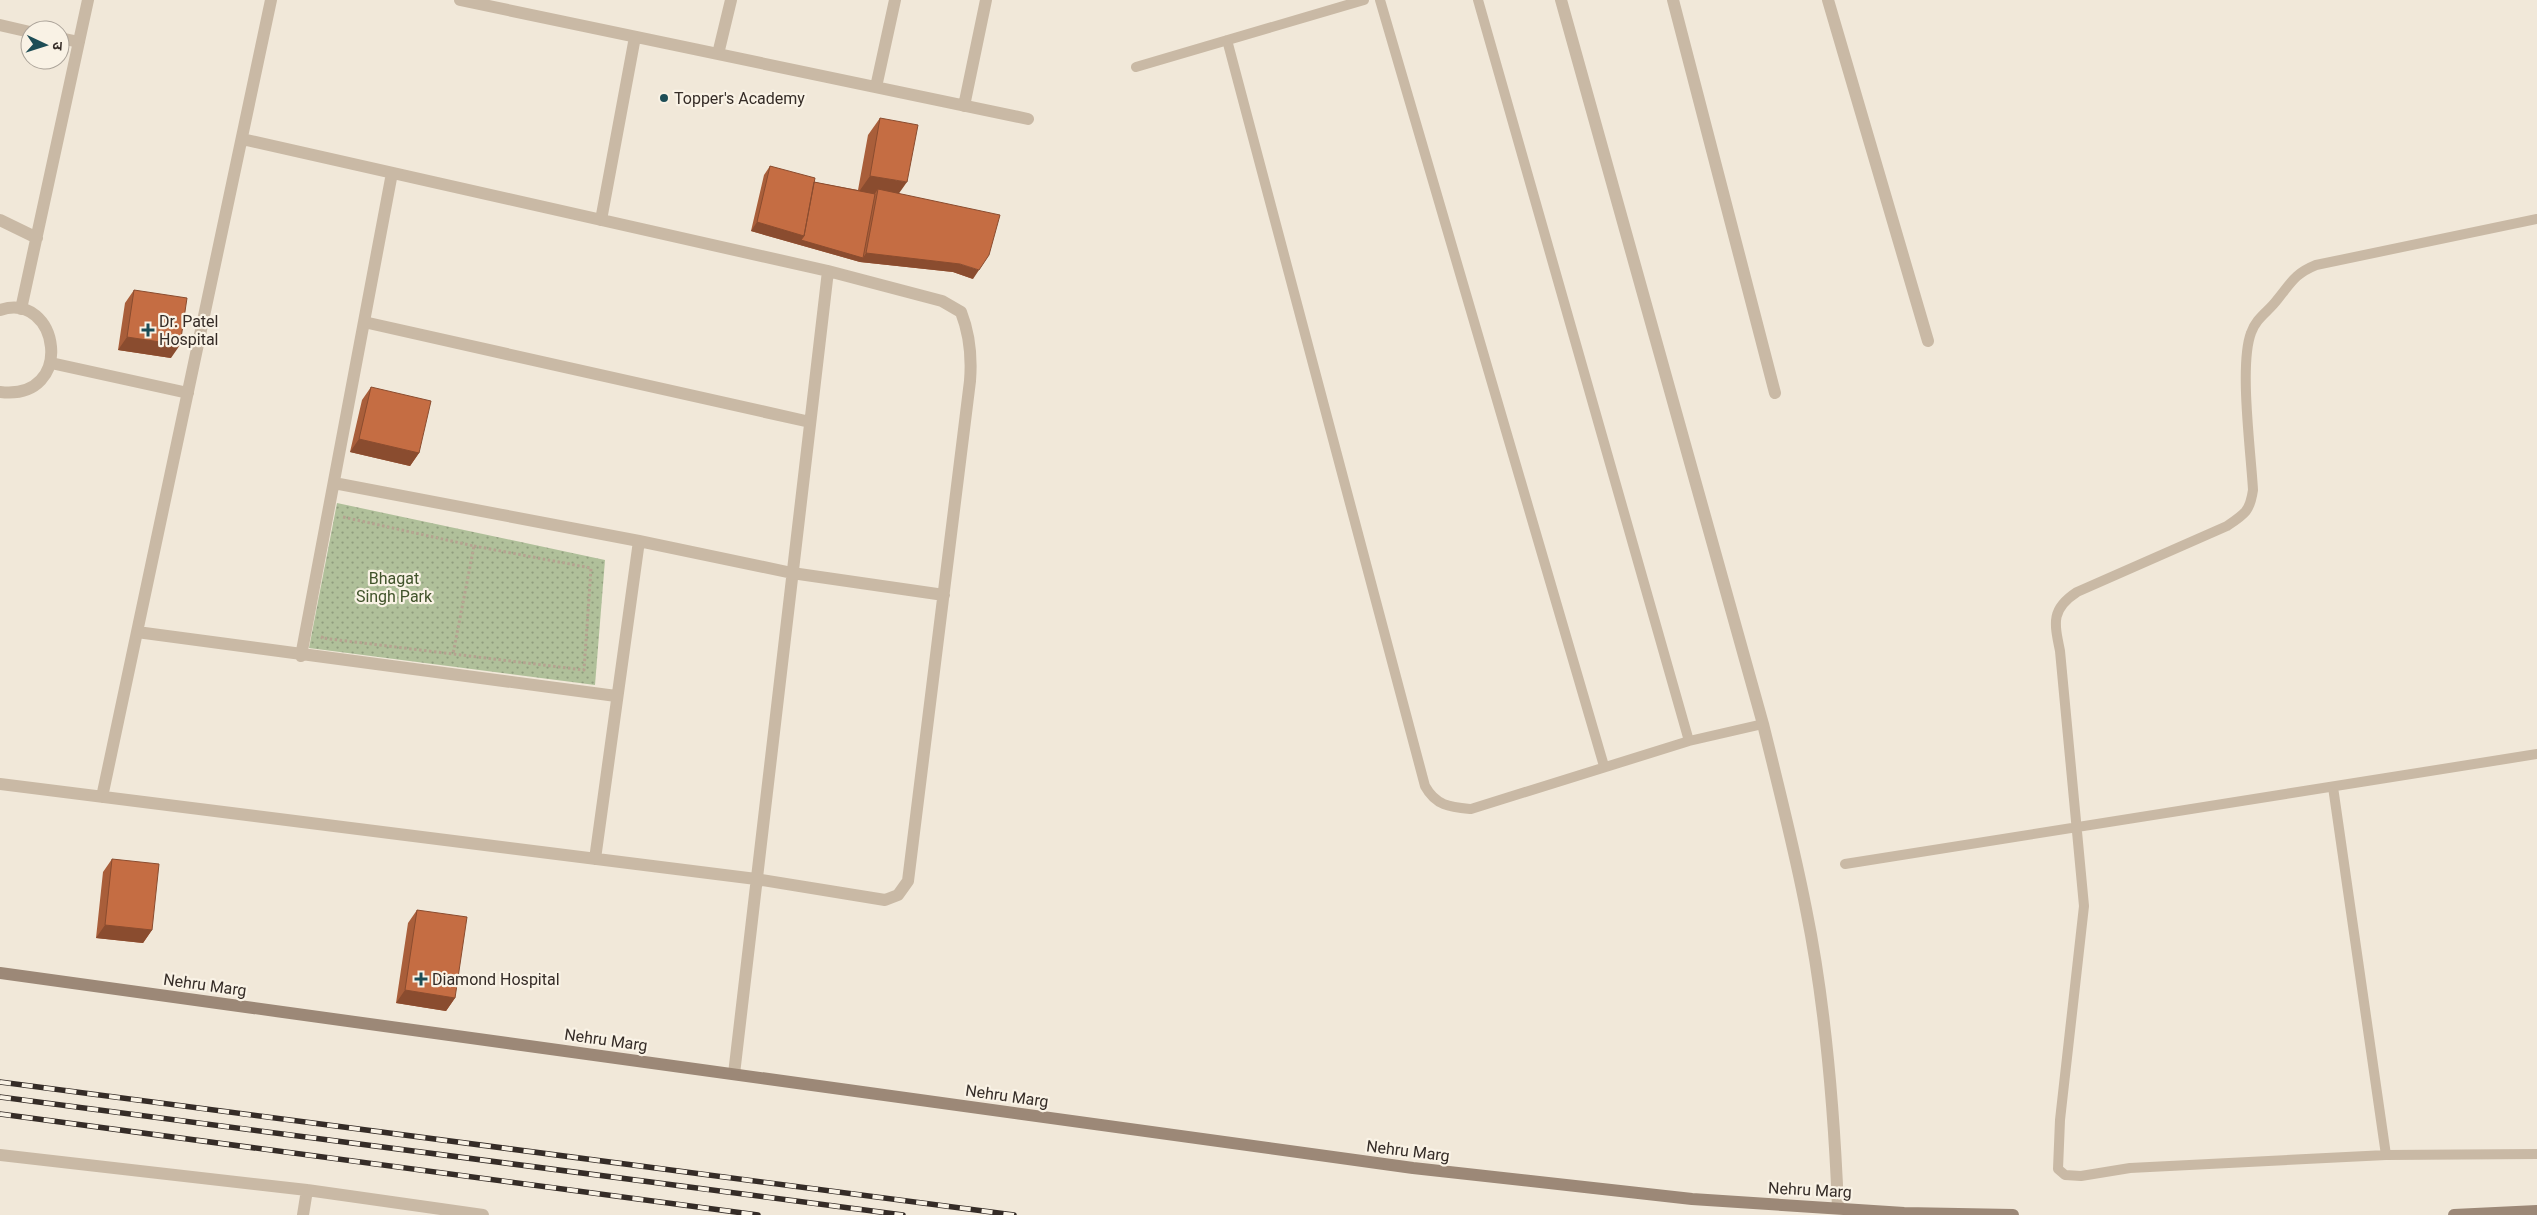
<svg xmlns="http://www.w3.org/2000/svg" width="2537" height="1215" viewBox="0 0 2537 1215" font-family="Roboto,'Noto Sans Devanagari',sans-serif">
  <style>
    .park { fill: url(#park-dots) }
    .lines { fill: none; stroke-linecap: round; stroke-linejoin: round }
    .path { stroke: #b5a390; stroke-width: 3; stroke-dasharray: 2.5 2.5; stroke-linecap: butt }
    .lane { stroke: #c9b9a5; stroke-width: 10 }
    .street { stroke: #c9b9a5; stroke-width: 12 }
    .secondary { stroke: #9c8877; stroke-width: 12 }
    .rail-casing { stroke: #352c27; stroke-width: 5.5 }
    .rail { stroke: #f9f2e5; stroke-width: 4; stroke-dasharray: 11; stroke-linecap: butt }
    .wall { fill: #a95e3a }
    .shaded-wall { fill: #8a4c2f }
    .building { fill: #c56d43; stroke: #8a4c2f }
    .poi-dot { fill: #1d4d56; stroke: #f9f2e5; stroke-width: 2 }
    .labels { text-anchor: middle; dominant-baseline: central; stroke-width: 4.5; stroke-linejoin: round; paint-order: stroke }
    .poi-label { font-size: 16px; fill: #352c27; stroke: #f9f2e5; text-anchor: start }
    .park-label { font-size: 16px; fill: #41532b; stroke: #f9f2e5 }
    .street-label { font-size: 16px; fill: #352c27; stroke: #f9f2e5 }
  </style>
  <defs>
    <pattern id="park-dots" width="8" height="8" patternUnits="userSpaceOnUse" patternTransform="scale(1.25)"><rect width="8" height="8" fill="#b0c09a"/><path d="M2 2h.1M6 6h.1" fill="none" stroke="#909c7e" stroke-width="1.8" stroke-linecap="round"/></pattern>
  </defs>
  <rect width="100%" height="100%" fill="#f1e8d9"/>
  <path class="park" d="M 337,503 L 605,560 L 595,685 L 309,648 Z"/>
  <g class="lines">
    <path class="path" d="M 343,517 L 474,546 L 453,654
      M 323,636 L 322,638 L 584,670 L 591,568 L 474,546"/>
    <path class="lane" d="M 1380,0 L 1604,766
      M 1478,0 L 1689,741
      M 1227,40 L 1425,786 C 1436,806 1450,807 1471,809 L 1689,741 L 1763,724
      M 1136,67 L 1364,0
      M 2537,219 L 2316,265 C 2294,274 2291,283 2277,300 C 2268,312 2256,318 2251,333 C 2239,365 2251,452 2253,490 C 2250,511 2245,514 2227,526 L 2077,592 C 2051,609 2054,622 2060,651 L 2084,906 L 2060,1120 L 2058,1169 L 2065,1175 L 2081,1176 L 2130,1168 L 2386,1155 L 2537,1154
      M 2333,787 L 2386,1155
      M 1845,864 L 2537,754"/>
    <path class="street" d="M 460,0 L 1028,119
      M 1561,0 L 1763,724 C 1778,785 1794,847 1806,909 C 1826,1007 1834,1108 1838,1208
      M 1673,0 L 1775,393
      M 1828,0 L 1928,341
      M 0,25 L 30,32
      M 60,38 L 79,42
      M 718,54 L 731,0
      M 876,87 L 895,0
      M 964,106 L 986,0
      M 0,220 L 37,238
      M 601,220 L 635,37
      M 21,309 L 88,0
      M 0,310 C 59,290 77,401 0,392
      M 364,322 L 810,422
      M 51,363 L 188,393
      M 334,483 L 639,541 L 792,573 L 944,595
      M 137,632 L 616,696
      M 301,656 L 392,173
      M 0,784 L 756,879 L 885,900 L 898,895 L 908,881 L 970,381 C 972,356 970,335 961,312 L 942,301 L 828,271 L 242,139
      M 102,797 L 271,0
      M 595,859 L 639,541
      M 734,1074 L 828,271
      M 0,1155 L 307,1190 L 483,1215
      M 303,1215 L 307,1190"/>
    <path class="secondary" d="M 0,973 L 1413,1168 L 1692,1199 L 1904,1213 L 2013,1215
      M 2454,1215 L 2537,1211"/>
    <defs>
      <path id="rail" d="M 0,1082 L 1014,1215
        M 0,1097 L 903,1215
        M 0,1114 L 758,1215"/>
    </defs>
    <use href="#rail" class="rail-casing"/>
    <use href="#rail" class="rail"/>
  </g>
  <path class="wall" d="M 880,118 L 899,194 L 973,279 L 953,272 L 860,262 L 751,231 L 764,175 L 770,166 L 814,182 L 858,190 L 868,135 Z
    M 134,290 L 171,358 L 118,350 L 125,303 Z
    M 371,387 L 419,453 L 410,466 L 350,452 L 362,400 Z
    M 112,859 L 152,930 L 143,943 L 96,938 L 103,872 Z
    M 417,910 L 455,998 L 446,1011 L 396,1003 L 408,923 Z"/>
  <path class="shaded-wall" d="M 870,176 L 907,182 L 895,199 L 878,189 L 874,195 L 858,193 Z
    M 757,222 L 804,236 L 863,258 L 866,253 L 960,264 L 979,270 L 973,279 L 953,272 L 860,262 L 751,231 Z
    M 127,337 L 180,345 L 171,358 L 118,350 Z
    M 359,439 L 419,453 L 410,466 L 350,452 Z
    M 105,925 L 152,930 L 143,943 L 96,938 Z
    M 405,990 L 455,998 L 446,1011 L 396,1003 Z"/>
  <path class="building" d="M 880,118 L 918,125 L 907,182 L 870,176 Z
    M 770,166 L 815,178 L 804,236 L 757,222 Z
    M 814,182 L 875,194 L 863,258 L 801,240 L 804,236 Z
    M 878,189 L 1000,215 L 989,255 L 979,270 L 960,264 L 866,253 Z
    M 134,290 L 187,298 L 180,345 L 127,337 Z
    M 371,387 L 431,401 L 419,453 L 359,439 Z
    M 112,859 L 159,864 L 152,930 L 105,925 Z
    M 417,910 L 467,917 L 455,998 L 405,990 Z"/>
  <g class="poi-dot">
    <circle cx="664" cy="98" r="5"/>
    <path d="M145.5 322.5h5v5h5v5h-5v5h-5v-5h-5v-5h5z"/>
    <path d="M418.5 971.5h5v5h5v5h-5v5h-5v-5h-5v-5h5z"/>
  </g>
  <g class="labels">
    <g class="poi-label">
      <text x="674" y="98">Topper's Academy</text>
      <text x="159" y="321">Dr. Patel<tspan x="159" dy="18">Hospital</tspan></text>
      <text x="432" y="979">Diamond Hospital</text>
    </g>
    <g class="park-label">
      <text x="394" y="578">Bhagat<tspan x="394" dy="18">Singh Park</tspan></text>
    </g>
    <g class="street-label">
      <text transform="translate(205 985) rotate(8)">Nehru Marg</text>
      <text transform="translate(606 1040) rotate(8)">Nehru Marg</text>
      <text transform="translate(1007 1096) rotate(8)">Nehru Marg</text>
      <text transform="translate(1408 1151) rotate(7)">Nehru Marg</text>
      <text transform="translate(1810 1190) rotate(3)">Nehru Marg</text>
    </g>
  </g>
  <g transform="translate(45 45) rotate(94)"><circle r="24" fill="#f9f2e5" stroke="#aba399"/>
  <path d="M0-4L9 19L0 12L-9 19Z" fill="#1d4d56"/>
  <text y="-8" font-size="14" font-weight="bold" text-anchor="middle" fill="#352c27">उ</text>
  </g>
</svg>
